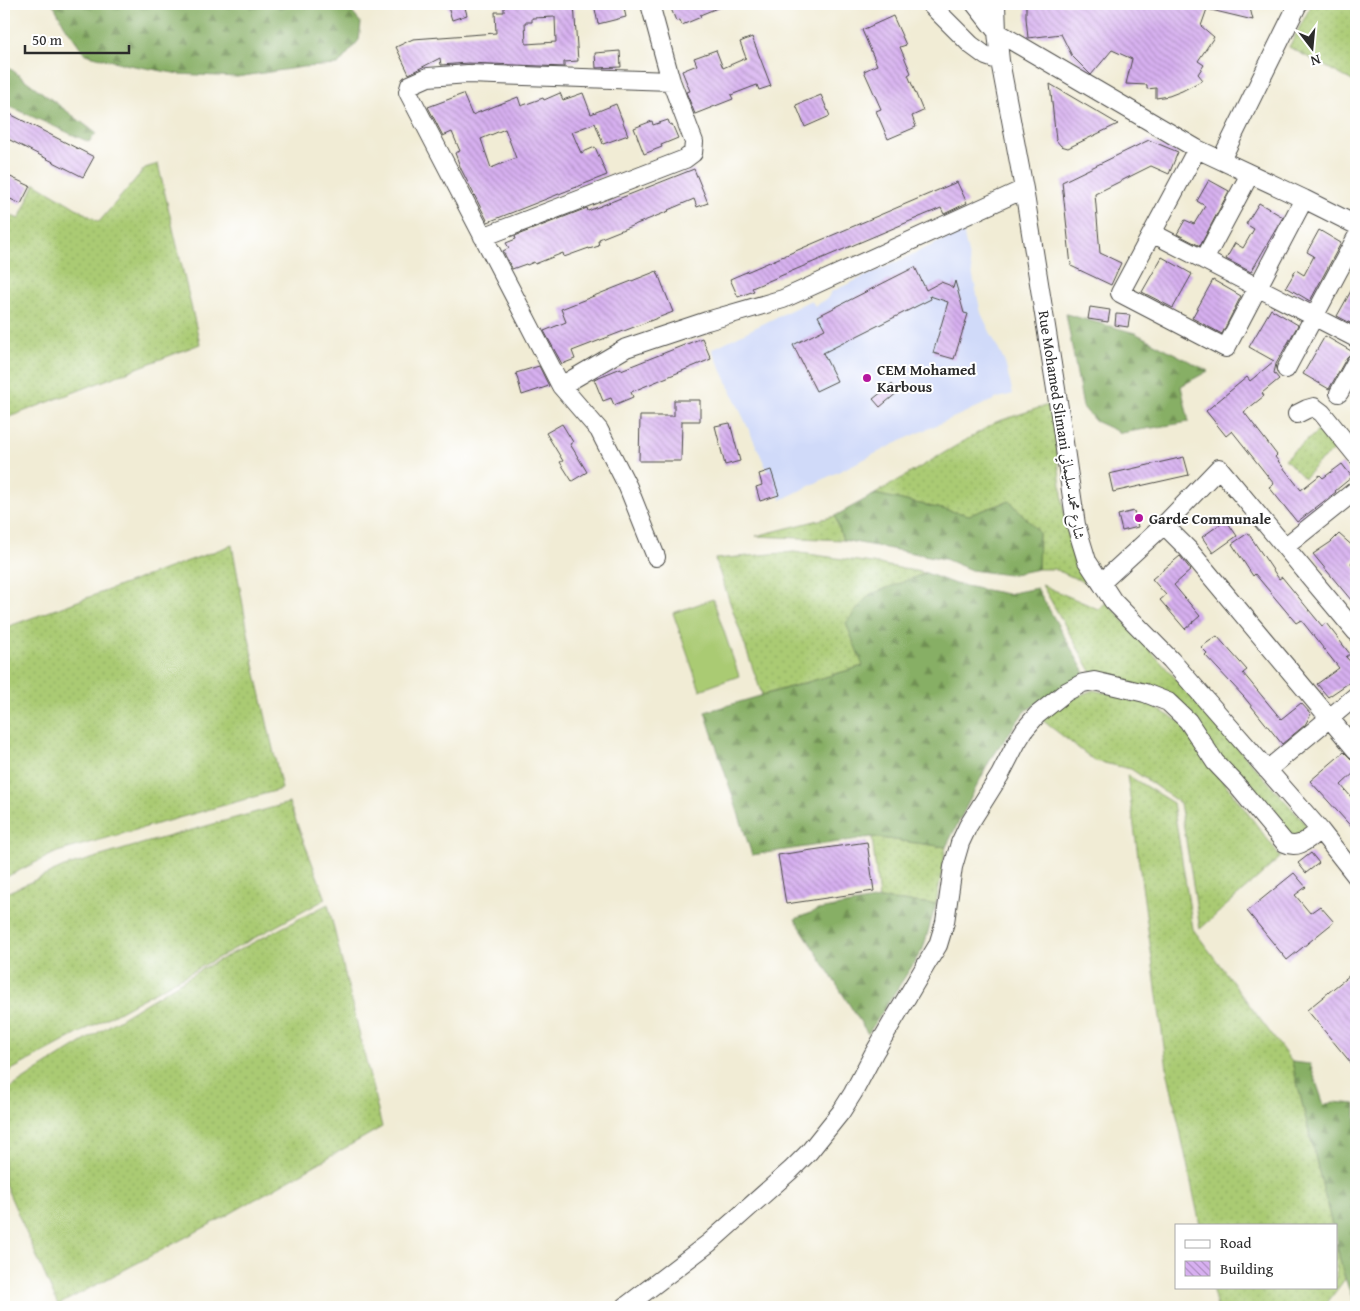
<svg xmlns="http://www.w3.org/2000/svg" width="1360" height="1311" viewBox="0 0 1360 1311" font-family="'Gentium Book Plus',Amiri,serif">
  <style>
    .built { fill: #d0daf9 }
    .grass { fill: url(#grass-dots); stroke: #6a7b4f }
    .forest { fill: url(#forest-firs); stroke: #596d48 }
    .garden { fill: #aacb73; stroke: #6a7b4f }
    .building { fill: url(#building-back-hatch); fill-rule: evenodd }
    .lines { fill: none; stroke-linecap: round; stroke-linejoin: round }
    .minor-casing { stroke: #494844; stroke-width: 20 }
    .minor { stroke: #fff; stroke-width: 18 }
    .poi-dot { fill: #b5179e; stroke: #fff; stroke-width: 2 }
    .labels { text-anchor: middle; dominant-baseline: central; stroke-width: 4; stroke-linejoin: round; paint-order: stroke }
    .poi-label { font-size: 15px; font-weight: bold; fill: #2b2b2b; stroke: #fff; text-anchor: start }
    .street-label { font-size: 15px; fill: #2b2b2b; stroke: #fff }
  </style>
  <defs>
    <pattern id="grass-dots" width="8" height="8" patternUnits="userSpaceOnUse" patternTransform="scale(1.25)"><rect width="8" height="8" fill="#aacb73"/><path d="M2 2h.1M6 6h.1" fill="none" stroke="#92ae64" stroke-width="1.8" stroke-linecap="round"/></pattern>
    <pattern id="forest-firs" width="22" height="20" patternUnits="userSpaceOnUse" patternTransform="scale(1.25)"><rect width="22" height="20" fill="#87af65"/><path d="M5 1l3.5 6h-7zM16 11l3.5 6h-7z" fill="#6f8f53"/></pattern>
    <pattern id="building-back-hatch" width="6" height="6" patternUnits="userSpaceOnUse" patternTransform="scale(1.25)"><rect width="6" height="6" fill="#d7b0f0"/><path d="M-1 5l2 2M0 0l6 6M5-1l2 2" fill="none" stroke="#af8fc3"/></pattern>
  </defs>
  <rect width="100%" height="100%" fill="#fff"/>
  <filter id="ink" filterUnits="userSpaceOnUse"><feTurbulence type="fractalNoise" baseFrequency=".02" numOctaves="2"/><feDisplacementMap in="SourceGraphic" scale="10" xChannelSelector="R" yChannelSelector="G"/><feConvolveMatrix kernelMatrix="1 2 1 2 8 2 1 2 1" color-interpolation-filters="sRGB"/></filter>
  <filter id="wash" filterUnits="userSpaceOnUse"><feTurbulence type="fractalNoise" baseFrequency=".0096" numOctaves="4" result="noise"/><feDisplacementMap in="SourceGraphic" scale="20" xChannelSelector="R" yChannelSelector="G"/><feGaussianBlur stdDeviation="1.12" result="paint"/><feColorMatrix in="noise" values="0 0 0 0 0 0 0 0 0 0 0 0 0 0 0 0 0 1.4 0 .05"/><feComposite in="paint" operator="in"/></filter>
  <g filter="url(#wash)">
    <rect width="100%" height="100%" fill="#f1ecd5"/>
    <path class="built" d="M 963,231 L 981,313 L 1005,363 L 1013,394 L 998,398 L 907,438 L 781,500 L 712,349 L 811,300 L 815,306 L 827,299 L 831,292 Z"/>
    <path class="grass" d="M 1312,4 L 1356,4 L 1356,83 L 1289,47 Z
      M 158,164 L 200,344 L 4,419 L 4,213 L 19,219 L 35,183 L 99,222 L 145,168 Z
      M 1051,404 L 1064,510 L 1075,561 L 1095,587 L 1054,569 L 1038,569 L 1039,532 L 1010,501 L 969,515 L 875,494 L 996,422 Z
      M 1319,430 L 1335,449 L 1318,463 L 1304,478 L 1285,459 C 1295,448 1308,441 1319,430 Z
      M 835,516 L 843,540 L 756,536 Z
      M 232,545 L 254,665 L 282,789 L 57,852 L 4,878 L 4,628 Z
      M 794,552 L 872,563 L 926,573 L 869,595 L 863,666 L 762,695 L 715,559 Z
      M 1042,585 L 1098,609 L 1107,602 L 1311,830 L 1291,840 L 1215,753 L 1175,699 L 1092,673 Z
      M 1093,690 L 1143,701 L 1182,723 L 1208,761 L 1281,857 L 1200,929 L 1180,803 L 1131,769 L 1095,761 L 1042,720 L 1056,705 Z
      M 1127,775 L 1173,803 L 1193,929 L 1292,1062 L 1332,1225 L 1200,1225 L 1167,1069 Z
      M 289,803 L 326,899 L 4,1074 L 4,894 L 64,867 L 145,843 Z
      M 872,837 L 946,847 L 936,904 L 879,899 Z
      M 328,904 L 382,1127 L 224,1217 L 58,1305 L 4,1182 L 4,1092 L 68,1051 L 200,970 Z
      M 1336,1243 L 1345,1279 L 1324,1307 L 1217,1307 L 1212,1287 L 1336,1287 Z"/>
    <path class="forest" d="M 53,4 L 345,4 L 361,23 L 359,40 L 338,65 L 303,67 L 237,77 L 179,74 L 129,65 L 85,54 L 65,26 Z
      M 4,64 L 96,133 L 89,142 L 4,104 Z
      M 1066,314 L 1135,333 L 1208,371 L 1181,386 L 1189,422 L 1121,433 L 1095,421 L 1083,407 Z
      M 875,494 L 969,515 L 1010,501 L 1039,532 L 1038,569 L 1009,575 L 971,570 L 945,559 L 843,540 L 835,516 Z
      M 926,573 L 955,584 L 1007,594 L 1037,588 L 1085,673 L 1024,712 L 989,762 L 946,847 L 872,837 L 752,855 L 705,712 L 863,666 L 846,623 L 869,595 Z
      M 879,899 L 936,904 L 923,949 L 868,1034 L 795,919 L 818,910 Z
      M 1292,1062 L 1310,1064 L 1324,1105 L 1333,1102 L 1356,1104 L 1356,1307 C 1345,1281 1336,1254 1336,1225 L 1332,1225 Z"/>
    <path class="garden" d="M 713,599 L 739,676 L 700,690 L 673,613 Z"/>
    <g id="blocks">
      <path class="building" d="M 447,4 L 464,4 L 467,15 L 452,20 Z
        M 511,4 L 574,4 L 578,61 L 564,62 L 564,67 L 468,63 L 441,65 L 440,58 L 409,74 L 396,47 L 413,39 L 496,33 L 495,12 L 504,12 L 504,6 L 511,6 ZM 555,17 L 556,42 L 526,44 L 525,22 L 532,22 L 532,18 Z
        M 594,4 L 623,4 L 626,17 L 598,24 Z
        M 677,4 L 727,4 L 700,15 L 701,17 L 682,25 L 680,20 L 676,21 L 670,6 Z
        M 1026,4 L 1249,4 L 1253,20 L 1207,9 L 1201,26 L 1214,37 L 1198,61 L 1204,65 L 1198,74 L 1203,80 L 1182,91 L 1169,96 L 1156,98 L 1156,88 L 1147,89 L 1147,85 L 1126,84 L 1132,59 L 1112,50 L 1091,75 L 1072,56 L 1061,34 L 1028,38 L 1026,18 Z
        M 893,16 L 906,45 L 900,47 L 911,73 L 908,75 L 923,111 L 912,116 L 916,127 L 888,139 L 876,111 L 881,109 L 864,71 L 877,65 L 862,30 Z
        M 752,37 L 771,86 L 759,90 L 757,85 L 731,95 L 733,99 L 695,114 L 686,92 L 690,91 L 682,71 L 697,65 L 694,58 L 716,50 L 723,68 L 746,58 L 740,42 Z
        M 620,51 L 621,67 L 596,68 L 595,53 Z
        M 1050,84 L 1118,124 L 1068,148 L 1061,146 L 1056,140 Z
        M 560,93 L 563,100 L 583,93 L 591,114 L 616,104 L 628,135 L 603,144 L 595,123 L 572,132 L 581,153 L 595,147 L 607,175 L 488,222 L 461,169 L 455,153 L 460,151 L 452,132 L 443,136 L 428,107 L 463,94 L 472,115 L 518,97 L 521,106 L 543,98 L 544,100 ZM 505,129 L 516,158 L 491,168 L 481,139 Z
        M 821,95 L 830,116 L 805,127 L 796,105 Z
        M 8,113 L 94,157 L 83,177 L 4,137 L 4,122 Z
        M 668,120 L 670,125 L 672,124 L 678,138 L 661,145 L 662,147 L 644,154 L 634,128 L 652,121 L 653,125 Z
        M 1149,140 L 1178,152 L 1169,174 L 1151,166 L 1095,194 L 1100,253 L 1121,263 L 1111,285 L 1071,266 L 1062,182 Z
        M 694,169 L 708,203 L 697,207 L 694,199 L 668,210 L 669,211 L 599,239 L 600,241 L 598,241 L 599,246 L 589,249 L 589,248 L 564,257 L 563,253 L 535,264 L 534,262 L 527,265 L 526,264 L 512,269 L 503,251 L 509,248 L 506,243 L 516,239 L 515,236 L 587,208 L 588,211 Z
        M 4,174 L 30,186 L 21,204 L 4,196 Z
        M 1209,180 L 1229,191 L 1200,246 L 1177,234 L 1185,220 L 1194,224 L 1205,206 L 1197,201 Z
        M 957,182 L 967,203 L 944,214 L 941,208 L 752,288 L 754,291 L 738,297 L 730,279 Z
        M 1259,203 L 1283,217 L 1251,272 L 1226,259 L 1235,243 L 1243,248 L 1254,229 L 1246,224 Z
        M 1319,230 L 1341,243 L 1310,301 L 1286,287 L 1296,270 L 1304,275 L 1314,256 L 1307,252 Z
        M 1162,257 L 1192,274 L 1173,308 L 1142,292 Z
        M 915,267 L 926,290 L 941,282 L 949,285 L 953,288 L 955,281 L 964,313 L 968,314 L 954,359 L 933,353 L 948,302 L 930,296 L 931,299 L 823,353 L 837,381 L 816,391 L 793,345 L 825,329 L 818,316 Z
        M 657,271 L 673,312 L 572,351 L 575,359 L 562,364 L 544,331 L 566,322 L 561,309 Z
        M 1213,280 L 1241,296 L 1222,334 L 1192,318 Z
        M 1356,282 L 1356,326 L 1337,316 Z
        M 1090,307 L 1110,310 L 1108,322 L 1088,319 Z
        M 1271,309 L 1298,325 L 1276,364 L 1274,373 L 1279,379 L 1262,393 L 1264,396 L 1244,412 L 1277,455 L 1275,457 L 1301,490 L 1320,475 L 1323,478 L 1342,464 L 1352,477 L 1335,491 L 1336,492 L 1297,522 L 1269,487 L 1274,484 L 1232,431 L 1226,436 L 1206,411 L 1247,377 L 1250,381 L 1274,361 L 1249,347 Z
        M 1116,314 L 1130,315 L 1128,327 L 1115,325 Z
        M 1325,336 L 1353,352 L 1347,357 L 1329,389 L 1303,374 Z
        M 702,338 L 711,359 L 631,392 L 633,397 L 614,405 L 611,398 L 603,401 L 594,379 L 621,368 L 621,370 Z
        M 539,366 L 549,386 L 522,395 L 516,373 Z
        M 892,384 L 898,392 L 880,407 L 873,399 Z
        M 674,400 L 700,400 L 700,421 L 682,421 L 681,461 L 639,461 L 640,416 L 674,416 Z
        M 730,423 L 740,461 L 725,465 L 715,426 Z
        M 562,424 L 573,442 L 570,444 L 587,472 L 572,481 L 560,462 L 563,461 L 546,433 Z
        M 1184,457 L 1189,475 L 1113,492 L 1109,474 Z
        M 771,470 L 779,495 L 760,501 L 756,487 L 762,485 L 759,474 Z
        M 1134,511 L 1138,527 L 1122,531 L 1118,515 Z
        M 1226,520 L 1237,536 L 1213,553 L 1202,537 Z
        M 1248,533 L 1279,579 L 1282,577 L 1322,626 L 1326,623 L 1350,654 L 1346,657 L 1356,668 L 1356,678 L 1328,697 L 1317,684 L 1339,668 L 1301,620 L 1296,623 L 1255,574 L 1253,576 L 1232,544 Z
        M 1339,534 L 1356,549 L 1356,557 L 1351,563 L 1356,569 L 1356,606 L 1313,554 L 1331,542 Z
        M 1180,556 L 1191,570 L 1174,585 L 1200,616 L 1185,629 L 1160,600 L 1166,595 L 1152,579 Z
        M 1217,636 L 1247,670 L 1243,673 L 1281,719 L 1301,703 L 1311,714 L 1305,725 L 1282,744 L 1244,697 L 1205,655 L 1207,653 L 1201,647 Z
        M 1344,752 L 1356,764 L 1356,771 L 1341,785 L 1356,803 L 1356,832 L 1310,781 Z
        M 867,842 L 874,891 L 786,904 L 778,855 Z
        M 1311,853 L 1319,863 L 1306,873 L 1298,863 Z
        M 1294,873 L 1306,887 L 1295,895 L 1310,913 L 1320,906 L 1334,922 L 1287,960 L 1247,911 Z
        M 1356,970 L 1356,1069 L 1307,1010 Z"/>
    </g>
  </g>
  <g filter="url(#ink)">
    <use href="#blocks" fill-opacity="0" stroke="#494844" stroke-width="1"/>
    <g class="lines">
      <defs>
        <path id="minor" d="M 930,4 L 971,45 L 986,56 L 1000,61
          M 975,4 L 997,32 L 1000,61 L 1024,189 L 1059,408 L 1076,525 L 1087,561 L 1113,601 L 1171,660 L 1320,830 L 1356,876
          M 996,4 L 997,32 L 1197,149 L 1304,199 L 1356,225
          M 1197,149 L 1120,293 L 1226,348 L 1304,199
          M 1221,160 L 1298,4
          M 1152,233 L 1356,338
          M 483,237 L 685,159 L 693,153 L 694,142 L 671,81 L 650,4
          M 1204,260 L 1250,174
          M 1286,369 L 1356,238
          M 561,386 L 626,348 L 707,321 L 783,299 L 1024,189
          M 1339,393 L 1356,362
          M 1297,414 L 1307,409 L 1314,407 L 1322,413 L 1356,455
          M 1164,525 L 1188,549 L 1356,750
          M 1286,546 L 1356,490
          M 656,557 L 628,487 L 599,430 L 561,386 L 408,92 L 410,85 L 428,77 L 468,74 L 671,81
          M 1101,583 L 1164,525 L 1219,468 L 1356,632
          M 1267,770 L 1356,696
          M 625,1307 L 709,1243 L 791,1170 L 809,1152 L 841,1112 L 853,1093 L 874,1053 L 927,963 L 938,945 L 945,922 L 953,867 L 960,843 L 968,826 L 1000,775 L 1017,742 L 1025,729 L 1037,715 L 1066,692 L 1083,683 L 1094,681 L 1145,693 L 1168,702 L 1188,721 L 1215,762 L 1235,783 L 1285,843 C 1299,850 1309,838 1320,830"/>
      </defs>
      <use href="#minor" class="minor-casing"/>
      <use href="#minor" class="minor"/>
    </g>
  </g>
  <g class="poi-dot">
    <circle cx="867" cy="378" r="5"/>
    <circle cx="1139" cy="518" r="5"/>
  </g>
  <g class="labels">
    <g class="poi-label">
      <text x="877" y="369">CEM Mohamed<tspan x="877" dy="17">Karbous</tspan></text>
      <text x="1149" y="518">Garde Communale</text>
    </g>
    <g class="street-label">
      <text transform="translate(1062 425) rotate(81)">Rue Mohamed Slimani شارع محمد سليماني</text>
    </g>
  </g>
  <rect width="1360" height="1311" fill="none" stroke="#fff" stroke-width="20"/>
  <rect x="1175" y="1224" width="162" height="65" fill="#ffffff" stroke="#aaaaaa"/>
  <rect x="1185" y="1240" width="25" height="8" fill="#ffffff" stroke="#aaaaaa"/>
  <text x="1220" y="1248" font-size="15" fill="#2b2b2b">Road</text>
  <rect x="1185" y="1261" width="25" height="15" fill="url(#building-back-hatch)" stroke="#aaaaaa"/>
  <text x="1220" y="1274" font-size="15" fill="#2b2b2b">Building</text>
  <g transform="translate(1312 48) rotate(164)" stroke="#ffffff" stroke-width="4" paint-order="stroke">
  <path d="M0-4L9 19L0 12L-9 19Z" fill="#2b2b2b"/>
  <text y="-8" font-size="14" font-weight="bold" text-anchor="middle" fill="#2b2b2b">N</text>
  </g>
  <path d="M25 45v8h104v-8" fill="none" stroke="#2b2b2b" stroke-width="2.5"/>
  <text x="32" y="45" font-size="15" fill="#2b2b2b" stroke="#ffffff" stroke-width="4" paint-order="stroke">50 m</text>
</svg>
